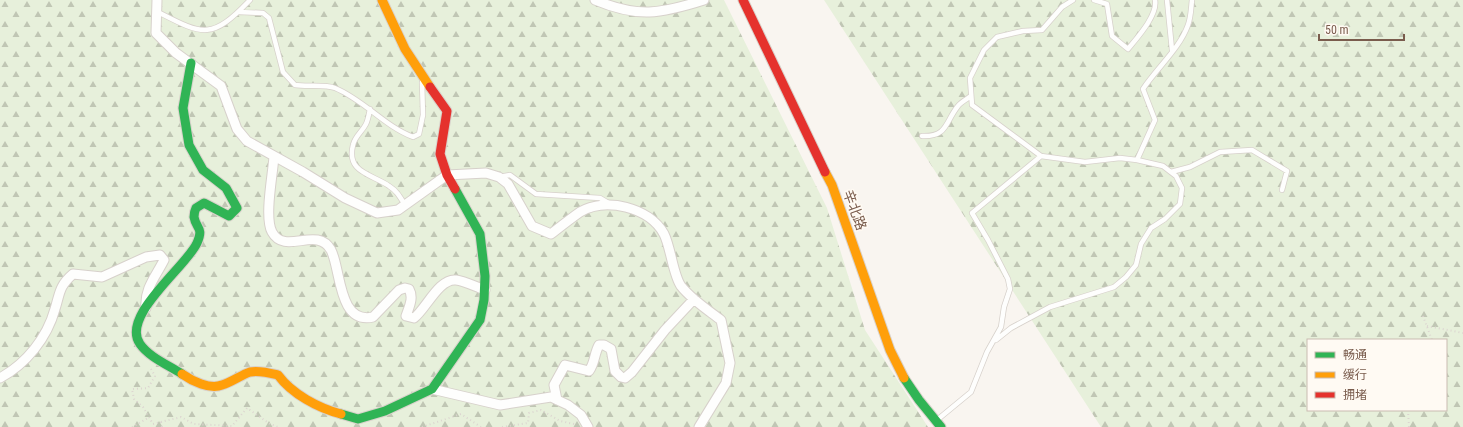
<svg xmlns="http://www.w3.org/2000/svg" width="1463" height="427" viewBox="0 0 1463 427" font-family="'Roboto Condensed','Noto Sans SC',sans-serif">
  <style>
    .forest { fill: url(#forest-firs); fill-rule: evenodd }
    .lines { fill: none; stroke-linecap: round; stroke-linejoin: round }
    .lane-casing { stroke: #d7d1cb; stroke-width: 6 }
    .street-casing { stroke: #d7d1cb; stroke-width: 11 }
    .fast-casing { stroke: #d9d2cb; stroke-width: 11 }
    .slow-casing { stroke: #d9d2cb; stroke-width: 11 }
    .jam-casing { stroke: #d9d2cb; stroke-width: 11 }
    .path { stroke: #dcd5d0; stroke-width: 2; stroke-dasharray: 1 3; stroke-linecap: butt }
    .lane { stroke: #fefefd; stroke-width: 4.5 }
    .street { stroke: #fefefd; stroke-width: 9 }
    .fast { stroke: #30b455; stroke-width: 9 }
    .slow { stroke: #ff9f0a; stroke-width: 9 }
    .jam { stroke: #e5322d; stroke-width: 9 }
    .labels { text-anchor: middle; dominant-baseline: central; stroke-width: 3; stroke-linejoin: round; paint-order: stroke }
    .street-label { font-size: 14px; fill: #7a5c4d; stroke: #fffaf3 }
  </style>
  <defs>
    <pattern id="forest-firs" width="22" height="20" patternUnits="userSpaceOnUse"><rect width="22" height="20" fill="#e7f0db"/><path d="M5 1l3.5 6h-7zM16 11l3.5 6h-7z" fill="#c0c6b4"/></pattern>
  </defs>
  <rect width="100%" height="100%" fill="#f9f5f0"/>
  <path class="forest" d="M 0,0 L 724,0 L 827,208 L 865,330 L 928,427 L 0,427 Z
    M 824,0 L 1463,0 L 1463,427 L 1101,427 ZM 1308,340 L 1446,340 L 1446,410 L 1308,410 Z"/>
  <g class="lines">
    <defs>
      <path id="lane" d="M 1073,0 L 1062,7 L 1042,30 L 1023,31 L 997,37 L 984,50 L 970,78 L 972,105 L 1041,156 L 1085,162 L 1120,158 L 1137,160 L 1155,120 L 1143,89 C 1157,68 1180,48 1188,25 C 1191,17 1191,8 1192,0
        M 1094,0 L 1107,4 L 1112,36 L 1128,49 C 1137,38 1158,15 1155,0
        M 1167,0 L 1172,50
        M 156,11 C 203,35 211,41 250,0
        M 239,12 L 263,13 L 269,18 L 283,72 L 295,85 C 306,87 325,84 335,88 C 364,100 384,126 413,137 L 419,134 L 423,115 L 422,82
        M 370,109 C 369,114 368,120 366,124 C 362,132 355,136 353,145 C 346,173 372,174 389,186 C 397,191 400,197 405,205
        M 922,136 C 948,137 945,122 958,106 C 961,102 967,99 971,96
        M 1171,172 L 1190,167 L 1220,152 L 1252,150 L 1287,171 L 1282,190
        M 499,177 L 510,175 L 536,194 L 600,198 L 610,204
        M 996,340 L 1011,328 L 1050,307 L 1114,287 L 1126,277 L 1136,265 L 1141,244 L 1151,228 L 1165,219 L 1180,204 L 1182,188 L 1176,176 L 1163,166 L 1137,160
        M 937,420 L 971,392 L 987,352 L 1001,327 L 1004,307 L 1010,289 L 1008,279 L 988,240 L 972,213 L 1041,156"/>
      <path id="street" d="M 157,0 L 156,33 L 176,53 L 221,86 L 237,129 L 247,141 L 303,172 L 345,198 L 377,213 L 398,210 L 447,175 L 486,173 L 499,177 L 508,184 L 532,226 L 551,234 C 560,227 570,219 580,212 C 606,197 649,207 664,234 C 671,248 673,275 681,286 C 692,300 708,310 721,320 L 730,363 L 726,383 L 699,427
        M 595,0 C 638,18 660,14 704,0
        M 274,156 C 273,174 264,217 272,232 C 285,256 317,225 331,250 C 341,269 338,325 373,317 L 399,290 L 405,288 L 409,289 C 414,298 409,307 406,316 L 414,318 C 426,309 439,278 456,280 C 465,281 476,287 485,290
        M 0,378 C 26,364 47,338 55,309 C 60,293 59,286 73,274 L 102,277 L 146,257 L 160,255 L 164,260 C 156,276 144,289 146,308
        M 432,389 L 500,405 L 551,397 L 568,405 L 581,415 L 588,427
        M 557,400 L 554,385 L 565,365 L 589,371 C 595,363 594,354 599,345 L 604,345 L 611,349 L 615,371 L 621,377 L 625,378 L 632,372 L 665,330 L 694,299"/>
      <path id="fast" d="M 182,374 C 168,365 149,357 140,344 C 120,316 187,266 197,243 C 204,227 196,229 194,217 C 194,215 195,210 196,208 L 204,203 L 229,216 L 237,208 L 226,188 L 203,170 L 189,145 L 183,108 L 191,63
        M 904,378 L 919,400 L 941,427
        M 341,414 L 358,419 L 385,411 L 432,389 L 480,320 L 484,300 L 485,276 L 480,234 L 455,189"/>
      <path id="slow" d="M 382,0 L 405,49 L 430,87
        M 825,172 L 832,185 L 890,350 L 904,378
        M 182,374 C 192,381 210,390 222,385 C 232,382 241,375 250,372 C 259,370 270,373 278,375 C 292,394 318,408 341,414"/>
      <path id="jam" d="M 743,0 L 825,172
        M 430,87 L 447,111 L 440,154 L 447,175 L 455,189"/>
    </defs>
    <use href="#lane" class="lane-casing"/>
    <use href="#street" class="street-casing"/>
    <use href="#fast" class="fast-casing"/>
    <use href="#slow" class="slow-casing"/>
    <use href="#jam" class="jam-casing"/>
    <path class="path" d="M 1423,316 L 1432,340
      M 1427,326 L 1463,333
      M 151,369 L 155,376 L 148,388 L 132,389 L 134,399 L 143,407 L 153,424 L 181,417 L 194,424 L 232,426 L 247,408 L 270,424 L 278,427
      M 1408,410 L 1409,427
      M 161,422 L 162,427
      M 132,427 L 148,418
      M 422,427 L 461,414 L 481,427
      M 502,427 L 528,423 L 529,413 L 541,410 L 560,421 L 574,424"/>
    <use href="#lane" class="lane"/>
    <use href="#street" class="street"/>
    <use href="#fast" class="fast"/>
    <use href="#slow" class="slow"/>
    <use href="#jam" class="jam"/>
  </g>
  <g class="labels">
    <g class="street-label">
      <text transform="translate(855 210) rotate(70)">辛北路</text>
    </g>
  </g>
  <rect x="1307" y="339" width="140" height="72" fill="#fffaf3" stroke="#cabbb1"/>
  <rect x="1315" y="352" width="20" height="6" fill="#30b455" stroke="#cabbb1"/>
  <text x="1343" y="359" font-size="12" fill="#7a5c4d">畅通</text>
  <rect x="1315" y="372" width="20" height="6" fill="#ff9f0a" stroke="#cabbb1"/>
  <text x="1343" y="379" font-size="12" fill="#7a5c4d">缓行</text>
  <rect x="1315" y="392" width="20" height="6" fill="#e5322d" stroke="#cabbb1"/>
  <text x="1343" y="399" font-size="12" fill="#7a5c4d">拥堵</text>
  <path d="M1319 34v6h85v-6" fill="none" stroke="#7a5c4d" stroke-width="2"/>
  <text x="1325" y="34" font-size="12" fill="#7a5c4d" stroke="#fffaf3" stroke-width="3" paint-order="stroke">50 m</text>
</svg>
